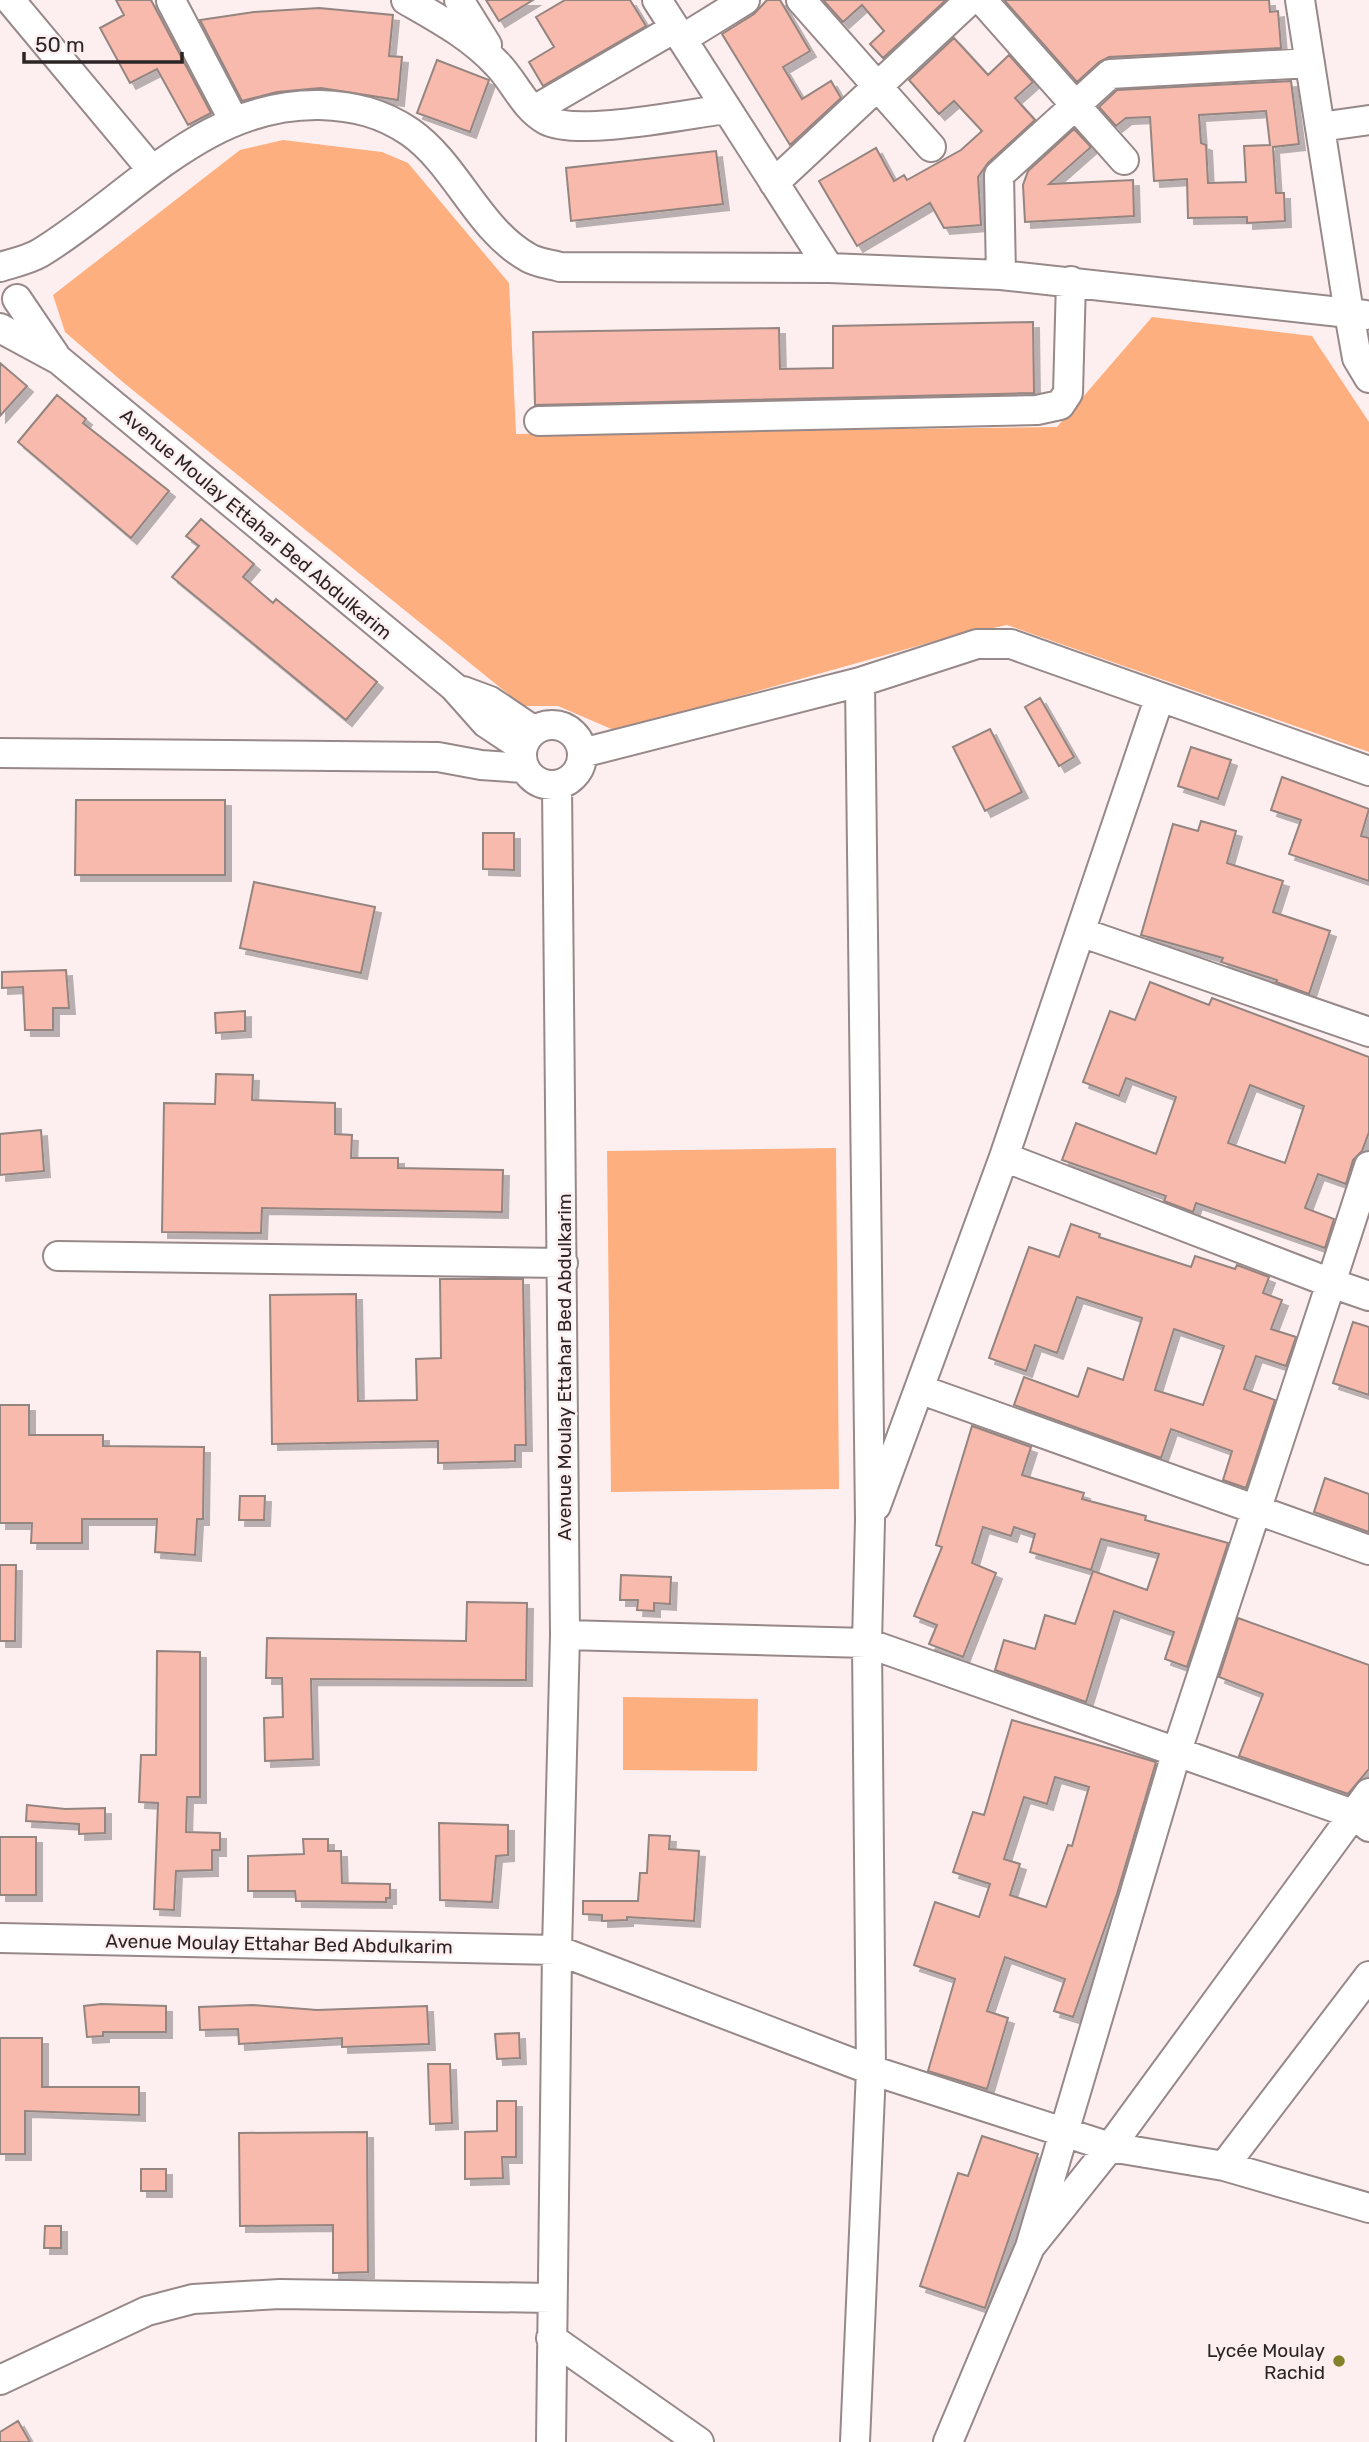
<svg xmlns="http://www.w3.org/2000/svg" width="1369" height="2442" viewBox="0 0 1369 2442" font-family="Rubik,sans-serif">
  <style>
    .green { fill: #feaf7f }
    .building { fill: #f7baac; stroke: #948581; stroke-width: 2; fill-rule: evenodd; filter: url(#shadow) }
    .lines { fill: none; stroke-linecap: round; stroke-linejoin: round }
    .minor-casing { stroke: #978889; stroke-width: 32 }
    .minor { stroke: #fff; stroke-width: 28 }
    .poi-dot { fill: #838129; stroke: #fdeff0; stroke-width: 2.5 }
    .labels { text-anchor: middle; dominant-baseline: central; stroke-width: 5; stroke-linejoin: round; paint-order: stroke }
    .street-label { font-size: 19px; fill: #2c2526; stroke: #fdeff0 }
    .poi-label { font-size: 19px; fill: #2c2526; stroke: #fdeff0; text-anchor: end }
  </style>
  <defs>
    <filter id="shadow"><feDropShadow dx="6" dy="6" stdDeviation="0" flood-color="#0004"/></filter>
  </defs>
  <rect width="100%" height="100%" fill="#fdeff0"/>
  <path class="green" d="M 283,140 L 382,152 L 408,163 L 509,283 L 516,434 L 1057,427 L 1152,317 L 1312,336 L 1369,422 L 1369,752 L 1007,625 L 946,638 L 616,731 L 558,706 L 523,706 L 124,383 L 65,332 L 53,295 L 240,150 Z
    M 836,1148 L 839,1489 L 611,1492 L 607,1151 Z
    M 623,1697 L 758,1699 L 757,1771 L 623,1770 Z"/>
  <path class="building" d="M 116,0 L 151,0 L 211,113 L 188,125 L 157,69 L 130,83 L 100,28 L 124,15 Z
    M 486,0 L 533,0 L 499,21 Z
    M 565,0 L 630,0 L 646,26 L 543,86 L 529,62 L 554,47 L 536,17 Z
    M 767,0 L 780,0 L 810,51 L 783,67 L 802,99 L 831,81 L 841,98 L 790,145 L 722,34 L 754,14 Z
    M 823,0 L 946,0 L 883,58 L 870,44 L 884,31 L 862,5 L 843,22 Z
    M 1004,0 L 1269,0 L 1270,12 L 1278,11 L 1281,48 L 1109,57 L 1099,62 L 1077,82 Z
    M 319,8 L 393,15 L 389,56 L 402,57 L 398,100 L 321,88 L 277,92 L 242,101 L 200,20 L 254,12 Z
    M 954,38 L 988,75 L 1009,55 L 1033,82 L 1015,98 L 1035,120 L 988,163 L 978,177 L 981,225 L 944,228 L 930,203 L 857,246 L 819,181 L 876,148 L 894,181 L 904,175 L 907,180 L 961,150 L 982,131 L 954,101 L 939,114 L 909,80 Z
    M 437,60 L 489,80 L 470,132 L 417,113 Z
    M 1291,81 L 1299,144 L 1273,147 L 1276,193 L 1284,193 L 1285,221 L 1247,223 L 1247,217 L 1188,218 L 1187,179 L 1154,181 L 1150,117 L 1126,118 L 1116,126 L 1099,107 L 1117,90 ZM 1266,111 L 1270,145 L 1244,146 L 1246,182 L 1208,183 L 1206,145 L 1201,143 L 1199,115 Z
    M 1074,129 L 1091,147 L 1049,184 L 1133,180 L 1134,216 L 1025,222 L 1023,185 L 1028,171 Z
    M 716,151 L 723,204 L 571,221 L 566,168 Z
    M 1033,322 L 1034,393 L 535,405 L 533,332 L 779,328 L 780,369 L 833,368 L 833,326 Z
    M 0,363 L 27,386 L 0,416 Z
    M 57,395 L 86,419 L 83,423 L 169,491 L 131,538 L 18,442 Z
    M 201,519 L 254,564 L 243,577 L 273,603 L 276,599 L 377,682 L 346,720 L 172,577 L 199,546 L 186,536 Z
    M 1040,698 L 1074,757 L 1059,766 L 1025,707 Z
    M 990,729 L 1022,792 L 985,811 L 953,747 Z
    M 1191,747 L 1231,760 L 1218,799 L 1178,786 Z
    M 1282,777 L 1369,809 L 1361,836 L 1369,838 L 1369,881 L 1289,854 L 1301,820 L 1271,810 Z
    M 76,800 L 225,800 L 225,875 L 75,875 Z
    M 1201,821 L 1236,831 L 1227,863 L 1283,881 L 1273,912 L 1330,931 L 1309,994 L 1276,982 L 1277,980 L 1221,962 L 1223,958 L 1141,935 L 1173,824 L 1198,831 Z
    M 483,833 L 514,833 L 514,870 L 483,869 Z
    M 254,882 L 375,907 L 361,973 L 240,948 Z
    M 66,970 L 69,1008 L 53,1008 L 53,1030 L 25,1030 L 23,987 L 2,988 L 2,972 Z
    M 1150,982 L 1209,1005 L 1212,998 L 1369,1057 L 1369,1132 L 1362,1151 L 1353,1160 L 1346,1184 L 1318,1174 L 1305,1208 L 1334,1219 L 1325,1248 L 1196,1203 L 1193,1212 L 1164,1201 L 1166,1196 L 1062,1160 L 1076,1123 L 1156,1154 L 1176,1097 L 1126,1078 L 1119,1096 L 1083,1082 L 1110,1011 L 1135,1020 ZM 1250,1085 L 1304,1106 L 1285,1163 L 1228,1143 Z
    M 245,1011 L 245,1031 L 216,1033 L 215,1013 Z
    M 216,1074 L 253,1075 L 252,1100 L 335,1103 L 335,1134 L 352,1135 L 351,1158 L 398,1158 L 398,1168 L 503,1170 L 502,1212 L 262,1208 L 261,1233 L 162,1232 L 164,1103 L 215,1104 Z
    M 41,1130 L 44,1171 L 0,1175 L 0,1134 Z
    M 1071,1224 L 1100,1234 L 1099,1237 L 1191,1267 L 1195,1256 L 1235,1269 L 1237,1265 L 1269,1277 L 1263,1293 L 1282,1300 L 1271,1329 L 1296,1337 L 1286,1366 L 1256,1356 L 1244,1389 L 1275,1400 L 1246,1488 L 1223,1480 L 1232,1451 L 1171,1429 L 1161,1458 L 1014,1405 L 1024,1377 L 1078,1397 L 1088,1368 L 1123,1380 L 1142,1318 L 1077,1297 L 1057,1353 L 1035,1345 L 1026,1371 L 989,1358 L 1029,1247 L 1059,1257 ZM 1174,1329 L 1224,1346 L 1203,1405 L 1155,1390 Z
    M 440,1279 L 523,1279 L 526,1445 L 515,1445 L 515,1461 L 438,1463 L 438,1441 L 272,1444 L 270,1295 L 356,1294 L 358,1401 L 417,1400 L 416,1359 L 441,1358 Z
    M 1353,1322 L 1369,1327 L 1369,1395 L 1333,1383 Z
    M 0,1405 L 29,1405 L 29,1435 L 103,1435 L 103,1446 L 204,1447 L 203,1519 L 197,1519 L 195,1555 L 155,1552 L 157,1519 L 82,1519 L 82,1543 L 31,1543 L 32,1523 L 0,1523 Z
    M 972,1426 L 1031,1447 L 1022,1475 L 1084,1493 L 1082,1499 L 1146,1516 L 1145,1520 L 1228,1543 L 1187,1667 L 1165,1659 L 1174,1632 L 1114,1611 L 1086,1702 L 995,1670 L 1004,1640 L 1035,1649 L 1045,1615 L 1075,1624 L 1093,1571 L 1147,1590 L 1159,1554 L 1101,1539 L 1091,1570 L 1030,1552 L 1035,1534 L 1014,1527 L 1011,1536 L 983,1527 L 972,1563 L 996,1573 L 963,1657 L 929,1644 L 937,1625 L 914,1616 L 942,1547 L 936,1545 Z
    M 1325,1478 L 1369,1494 L 1369,1532 L 1314,1512 Z
    M 240,1496 L 265,1496 L 264,1520 L 239,1520 Z
    M 0,1565 L 16,1565 L 15,1641 L 0,1641 Z
    M 621,1575 L 671,1577 L 670,1604 L 654,1603 L 654,1611 L 637,1610 L 638,1600 L 620,1600 Z
    M 467,1602 L 527,1603 L 526,1680 L 311,1679 L 313,1759 L 265,1761 L 264,1718 L 283,1717 L 282,1678 L 266,1678 L 267,1638 L 466,1641 Z
    M 1238,1618 L 1369,1665 L 1369,1769 L 1348,1794 L 1239,1756 L 1263,1694 L 1219,1677 Z
    M 157,1651 L 200,1652 L 200,1797 L 187,1797 L 186,1832 L 220,1833 L 220,1850 L 212,1850 L 212,1870 L 176,1871 L 174,1910 L 154,1909 L 158,1803 L 139,1802 L 141,1755 L 156,1755 Z
    M 1012,1720 L 1156,1762 L 1117,1894 L 1073,2017 L 1054,2011 L 1065,1979 L 1005,1957 L 987,2011 L 1008,2018 L 987,2089 L 928,2071 L 955,1979 L 914,1965 L 935,1902 L 979,1917 L 990,1884 L 953,1872 L 973,1812 L 984,1815 ZM 1055,1777 L 1089,1787 L 1072,1846 L 1068,1845 L 1046,1907 L 1010,1895 L 1020,1864 L 1004,1859 L 1024,1797 L 1047,1804 Z
    M 27,1805 L 65,1809 L 105,1808 L 105,1833 L 79,1834 L 79,1824 L 26,1821 Z
    M 439,1823 L 508,1825 L 508,1855 L 496,1856 L 492,1902 L 440,1900 Z
    M 649,1835 L 670,1836 L 669,1849 L 699,1851 L 694,1921 L 627,1917 L 627,1920 L 602,1921 L 602,1915 L 583,1914 L 583,1901 L 638,1901 L 640,1873 L 647,1873 Z
    M 0,1837 L 36,1837 L 36,1895 L 0,1895 Z
    M 303,1839 L 328,1839 L 328,1851 L 341,1851 L 342,1883 L 390,1884 L 390,1898 L 386,1898 L 386,1902 L 296,1901 L 295,1891 L 248,1891 L 248,1856 L 304,1854 Z
    M 101,2004 L 166,2006 L 166,2032 L 103,2032 L 103,2036 L 87,2037 L 84,2006 Z
    M 253,2005 L 317,2010 L 427,2006 L 429,2044 L 342,2047 L 342,2038 L 239,2044 L 238,2029 L 200,2030 L 199,2007 Z
    M 519,2033 L 520,2058 L 497,2059 L 495,2034 Z
    M 0,2038 L 42,2038 L 42,2087 L 139,2087 L 139,2115 L 25,2111 L 25,2154 L 0,2154 Z
    M 428,2064 L 450,2064 L 452,2123 L 430,2124 Z
    M 497,2101 L 516,2101 L 516,2157 L 502,2157 L 503,2178 L 465,2179 L 465,2132 L 497,2131 Z
    M 367,2132 L 368,2272 L 333,2273 L 333,2225 L 240,2226 L 239,2133 Z
    M 982,2136 L 1038,2154 L 985,2308 L 920,2286 L 958,2173 L 968,2176 Z
    M 141,2169 L 166,2169 L 166,2191 L 141,2191 Z
    M 45,2226 L 61,2226 L 61,2248 L 44,2248 Z
    M 18,2421 L 30,2442 L 0,2442 L 0,2432 Z"/>
  <g class="lines">
    <defs>
      <path id="minor" d="M 10,0 L 152,170
        M 406,0 C 439,19 471,36 497,64 C 515,82 523,107 546,120 C 577,137 687,114 726,109
        M 459,0 L 487,45
        M 657,0 L 829,268
        M 801,0 L 931,147
        M 982,0 L 1124,160
        M 1300,0 L 1349,313 L 1365,315
        M 171,1 L 234,121
        M 682,39 L 745,0
        M 534,110 L 675,28
        M 1320,127 L 1369,120
        M 774,183 L 970,0
        M 0,267 C 13,263 28,260 40,253 C 132,197 203,103 320,105 C 354,106 382,113 410,132 C 457,165 478,230 529,258 C 538,263 550,264 560,267 L 829,268 L 1001,275 L 1349,313 L 1357,358 L 1369,378
        M 1001,275 L 999,175 L 1110,74 L 1310,63
        M 17,299 L 55,355
        M 0,328 L 59,360 L 454,687 L 486,723 L 522,747
        M 539,421 L 1037,410 L 1060,405 L 1068,393 L 1071,281
        M 860,682 L 977,644 L 1011,644 L 1369,771
        M 463,691 L 490,701 L 533,730
        M 1159,699 L 1004,1157 L 1331,1283 L 1369,1166
        M522 755a30 30 0 1 1 60 0a30 30 0 1 1-60 0Z
        M 0,753 L 438,757 L 481,765 L 524,768
        M 582,753 L 860,682 L 870,1520 L 867,1643 L 871,2070 L 855,2442
        M 1080,932 L 1369,1032
        M 58,1256 L 563,1263
        M 919,1389 L 1369,1550
        M 876,1506 L 1004,1157
        M 565,1635 L 867,1643 L 1353,1814 L 1369,1827
        M 0,1938 L 557,1950 L 871,2070 L 1110,2147 L 1224,2166 L 1369,2208
        M 1224,2166 L 1369,1976
        M 1030,2247 L 1176,1754 L 1331,1283 L 1369,1296
        M 551,2338 L 699,2442
        M 0,2380 L 147,2311 L 193,2299 L 280,2294 L 552,2298
        M 551,2442 L 557,1950 L 565,1635 L 557,785
        M 948,2442 L 1030,2247 L 1110,2147 L 1369,1793"/>
    </defs>
    <use href="#minor" class="minor-casing"/>
    <use href="#minor" class="minor"/>
  </g>
  <circle class="poi-dot" cx="1339" cy="2361" r="7"/>
  <g class="labels">
    <g class="street-label">
      <text transform="translate(256 524) rotate(40)">Avenue Moulay Ettahar Bed Abdulkarim</text>
      <text transform="translate(564 1367) rotate(-90)">Avenue Moulay Ettahar Bed Abdulkarim</text>
      <text transform="translate(279 1944) rotate(1)">Avenue Moulay Ettahar Bed Abdulkarim</text>
    </g>
    <g class="poi-label">
      <text x="1325" y="2350">Lycée Moulay<tspan x="1325" dy="22">Rachid</tspan></text>
    </g>
  </g>
  <path d="M24 52v10h158v-10" fill="none" stroke="#2c2526" stroke-width="3.5"/>
  <text x="35" y="52" font-size="21" fill="#2c2526" stroke="#fdeff0" stroke-width="5" paint-order="stroke">50 m</text>
</svg>
